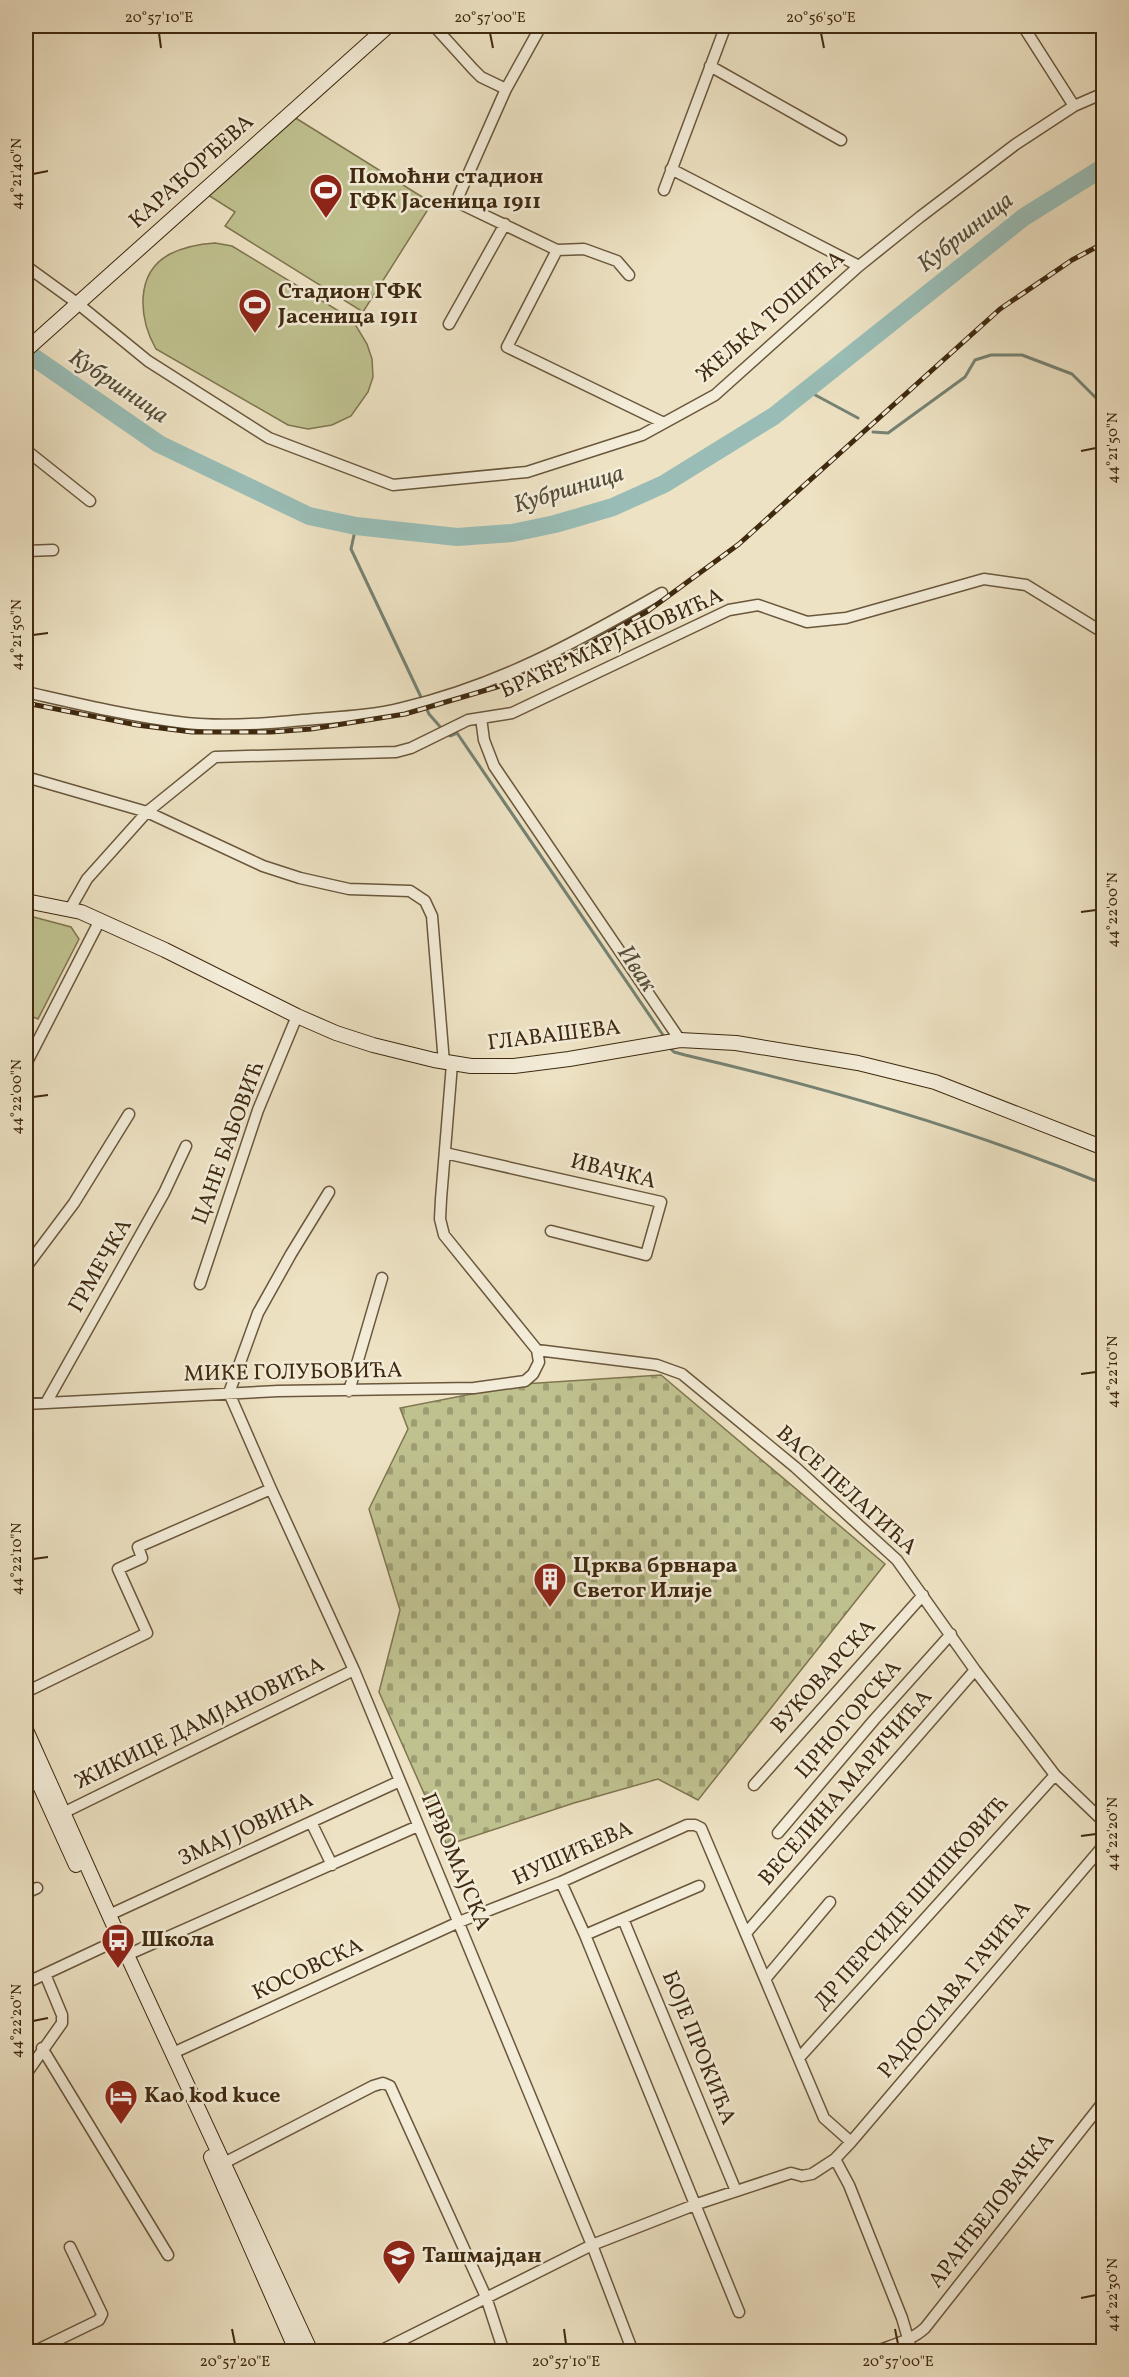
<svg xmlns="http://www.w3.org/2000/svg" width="1129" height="2377" viewBox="0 0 1129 2377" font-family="Vollkorn,serif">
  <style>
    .cemetery { fill: url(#cemetery-stones); stroke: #7f754f; stroke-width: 1.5 }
    .green { fill: #bfc18f; stroke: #7f754f; stroke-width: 1.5 }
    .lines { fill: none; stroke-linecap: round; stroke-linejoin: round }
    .stream { stroke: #758273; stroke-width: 3 }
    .river { stroke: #99bdb6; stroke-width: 18 }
    .minor-casing { stroke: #6a573c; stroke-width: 13 }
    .secondary-casing { stroke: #3f290f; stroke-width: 16 }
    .minor { stroke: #f3ecd8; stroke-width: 10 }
    .secondary { stroke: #f3ecd8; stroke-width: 14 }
    .rail-casing { stroke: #3f290f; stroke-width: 5 }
    .rail { stroke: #f3ecd8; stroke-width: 3; stroke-dasharray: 9; stroke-linecap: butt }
    .ticks { fill: none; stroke: #3f290f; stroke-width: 2 }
    .labels { text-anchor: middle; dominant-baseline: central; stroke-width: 5; stroke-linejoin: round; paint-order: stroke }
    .street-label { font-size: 22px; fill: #3f290f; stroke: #f3ecd8 }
    .poi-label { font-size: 22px; font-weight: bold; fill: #3f290f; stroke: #f3ecd8; text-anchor: start }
    .water-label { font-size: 24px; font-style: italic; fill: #564e39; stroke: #f3ecd8 }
    .neatline { fill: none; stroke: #3f290f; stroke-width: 2 }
    .ticks-label { font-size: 15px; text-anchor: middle; fill: #3f290f }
  </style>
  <defs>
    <pattern id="cemetery-stones" width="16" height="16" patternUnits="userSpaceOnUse" patternTransform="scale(1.5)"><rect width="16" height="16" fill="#bfc18f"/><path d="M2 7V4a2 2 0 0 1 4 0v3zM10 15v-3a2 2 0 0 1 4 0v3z" fill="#9d9d73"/></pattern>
  </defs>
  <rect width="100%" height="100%" fill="#ede2c3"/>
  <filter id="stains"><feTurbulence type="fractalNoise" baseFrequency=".00333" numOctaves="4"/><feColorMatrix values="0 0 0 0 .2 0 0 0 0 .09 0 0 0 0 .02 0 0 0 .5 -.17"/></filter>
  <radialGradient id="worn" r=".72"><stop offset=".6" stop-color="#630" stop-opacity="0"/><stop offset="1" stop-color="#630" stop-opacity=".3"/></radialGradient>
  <path class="cemetery" d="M 661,1375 L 885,1564 L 698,1800 L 658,1779 L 574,1803 L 447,1845 L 379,1692 L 400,1610 L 369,1509 L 408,1429 L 400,1408 L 523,1384 Z"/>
  <path class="green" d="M 294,117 L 432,203 L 363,312 L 225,226 L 235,212 L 208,195 Z
    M 215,243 L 232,246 L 352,319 L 367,344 L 372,359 L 373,377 L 368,392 L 351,416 L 332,425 L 308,429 L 288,425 L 156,349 C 139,319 134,273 170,254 C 184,247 199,244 215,243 Z
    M 26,915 L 71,927 L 79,939 L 38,1019 L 26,1014 Z"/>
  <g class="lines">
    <path class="stream" d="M 806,390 L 858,418
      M 873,432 L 888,433 L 965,377 L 975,360 L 991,355 L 1022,355 L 1072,374 L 1104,406
      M 356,526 L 351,549 L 429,714 L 443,730
      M 448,734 L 450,736 L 457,733 L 665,1038
      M 669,1047 L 674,1052 L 685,1055 C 827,1088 968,1129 1104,1184"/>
    <path class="river" d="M 26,352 L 159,444 L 309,516 L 356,526 L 457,537 L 512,533 L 555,524 L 613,507 L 664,484 L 774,416 L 1024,217 L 1104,167"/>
    <defs>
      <path id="minor" d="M 434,26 L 473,69 L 481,77 L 506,89
        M 541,26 L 506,89 L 459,195 L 463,205 L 557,250 L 584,249 L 617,261 L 629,275
        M 1023,26 L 1074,106
        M 710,66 L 841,140
        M 671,169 L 859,266
        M 664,190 L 723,33 L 722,26
        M 557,250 L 507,347 L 664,423
        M 26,266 L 77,303 L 148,361 L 269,438 L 393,485 L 527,472 L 642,435 L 715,395 L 859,266 L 920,217 L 1016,144 L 1074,106 L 1104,93
        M 449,324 L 505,224
        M 26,450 L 90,501
        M 26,551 L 53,550
        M 26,692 C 79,704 132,717 186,723 C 224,727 265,724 303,720 C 336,717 370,716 402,708 C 498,686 578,641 662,593
        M 481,718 L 484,740 L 494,766 L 680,1040
        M 26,777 L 147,812 L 263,866 L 300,878 L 349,889 L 410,891 L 425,901 L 432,916 L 444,1063
        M 70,909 L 87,879 L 147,812 L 215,757 L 396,752 L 411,748 L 468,720 L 512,713 L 729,610 L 758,605 L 807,622 L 846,618 L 984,579 L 1026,585 L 1104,633
        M 26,1064 L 100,920
        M 452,1064 L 441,1199 L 440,1219 L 444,1235 L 537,1350
        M 445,1153 L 661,1202 L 646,1255 L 551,1231
        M 329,1192 L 291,1254 L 258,1313 L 229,1393 L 271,1489 L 354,1670 L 592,2245 L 633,2352
        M 26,1267 L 74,1203 L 129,1114
        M 200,1284 L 258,1110 L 297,1016
        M 537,1350 L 657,1365 L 682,1374 L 795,1467 L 897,1560 L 975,1670 L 1055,1775 L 1104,1822
        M 349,1391 L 382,1278
        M 46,1403 L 164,1193 L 186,1146
        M 26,1404 L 278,1391 L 474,1388 L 525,1381 L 533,1374 L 539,1362 L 537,1350
        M 26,1692 L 147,1633 L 118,1569 L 142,1558 L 138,1547 L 271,1489
        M 754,1785 L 923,1595
        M 63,1813 L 354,1670
        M 311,1822 L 332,1865
        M 778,1833 L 874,1720 L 951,1634
        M 561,1882 L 585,1935 L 739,2312
        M 26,1893 L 37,1888
        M 109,1915 L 400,1781
        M 623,1919 L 736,2191
        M 747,1932 L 975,1670
        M 585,1935 L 699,1886
        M 127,1955 L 418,1826
        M 766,1978 L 830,1902
        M 26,1983 L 120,1939
        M 42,2048 L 168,2255
        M 173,2053 L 459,1922 L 561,1882 L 687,1825 L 695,1825 L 701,1828 L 824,2118 L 851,2142
        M 799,2058 L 1055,1775
        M 26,2074 L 62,2023 L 62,2015 L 45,1974
        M 835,2159 L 849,2185 L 902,2318 L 912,2352
        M 224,2163 L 373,2086 L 383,2083 L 390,2086 L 486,2297 L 504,2352
        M 33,2352 L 99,2320 L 102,2314 L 70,2247
        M 378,2352 L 592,2245 L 697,2204 L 791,2173 L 802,2176 L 812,2174 L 835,2159 L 851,2142 L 1104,1845
        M 874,2352 C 892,2345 911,2341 925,2328 L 1104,2101"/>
      <path id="secondary" d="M 26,350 L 388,26
        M 26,901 L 81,912 L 165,950 L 297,1016 L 336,1033 L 373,1045 L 434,1060 L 471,1066 L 514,1066 L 569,1059 L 680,1040 L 736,1043 L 858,1063 L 935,1082 L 1104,1148
        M 26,1730 L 127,1955 L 311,2352
        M 26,1755 L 76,1865
        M 211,2157 L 297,2352"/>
    </defs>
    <use href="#minor" class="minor-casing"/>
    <use href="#secondary" class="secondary-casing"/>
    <use href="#minor" class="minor"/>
    <use href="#secondary" class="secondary"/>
    <defs>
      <path id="rail" d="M 26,703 L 137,725 L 192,732 L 271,732 L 311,729 L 405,714 L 500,686 L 563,659 L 648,611 L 739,544 L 1000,309 L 1072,260 L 1104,243"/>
    </defs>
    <use href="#rail" class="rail-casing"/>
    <use href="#rail" class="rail"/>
  </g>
  <path class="ticks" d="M 159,33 L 161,48M 490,33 L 493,48M 821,33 L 824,48M 33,174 L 48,171M 1081,451 L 1096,448M 33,635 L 48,633M 1081,912 L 1096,910M 33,1097 L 48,1095M 1081,1374 L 1096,1372M 33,1559 L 48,1557M 1081,1836 L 1096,1834M 33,2021 L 48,2018M 1081,2298 L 1096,2295M 232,2329 L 235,2344M 564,2329 L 566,2344M 895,2329 L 898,2344"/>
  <defs>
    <symbol id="stadium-pin" viewBox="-11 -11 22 30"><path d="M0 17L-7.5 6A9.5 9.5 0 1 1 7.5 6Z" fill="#8f2418" stroke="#f3ecd8"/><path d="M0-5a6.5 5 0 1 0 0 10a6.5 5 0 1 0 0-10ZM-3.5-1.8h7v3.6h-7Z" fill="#fff"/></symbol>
    <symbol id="building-pin" viewBox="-11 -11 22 30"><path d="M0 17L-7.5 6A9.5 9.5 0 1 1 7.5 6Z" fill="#8f2418" stroke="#f3ecd8"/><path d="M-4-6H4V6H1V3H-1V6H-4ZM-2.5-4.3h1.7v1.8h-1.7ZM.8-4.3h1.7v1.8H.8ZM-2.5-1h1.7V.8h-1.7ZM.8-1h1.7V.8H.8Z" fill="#fff"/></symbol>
    <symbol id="bus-pin" viewBox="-11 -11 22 30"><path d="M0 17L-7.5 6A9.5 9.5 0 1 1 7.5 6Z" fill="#8f2418" stroke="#f3ecd8"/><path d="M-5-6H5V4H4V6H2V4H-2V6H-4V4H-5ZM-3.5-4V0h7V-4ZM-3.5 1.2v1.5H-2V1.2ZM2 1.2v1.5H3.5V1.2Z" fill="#fff"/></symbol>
    <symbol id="hotel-pin" viewBox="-11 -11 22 30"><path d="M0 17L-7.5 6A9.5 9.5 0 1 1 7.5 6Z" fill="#8f2418" stroke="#f3ecd8"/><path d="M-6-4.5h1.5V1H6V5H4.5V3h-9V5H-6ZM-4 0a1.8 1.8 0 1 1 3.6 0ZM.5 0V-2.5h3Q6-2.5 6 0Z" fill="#fff"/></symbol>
    <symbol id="school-pin" viewBox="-11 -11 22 30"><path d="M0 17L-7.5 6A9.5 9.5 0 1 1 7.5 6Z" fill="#8f2418" stroke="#f3ecd8"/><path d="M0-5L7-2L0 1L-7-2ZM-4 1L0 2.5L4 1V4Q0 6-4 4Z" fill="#fff"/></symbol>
  </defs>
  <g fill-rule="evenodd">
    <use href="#stadium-pin" x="307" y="171" width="38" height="52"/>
    <use href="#stadium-pin" x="236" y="286" width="38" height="52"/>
    <use href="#building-pin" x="531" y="1560" width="38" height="52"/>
    <use href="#bus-pin" x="99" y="1921" width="38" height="52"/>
    <use href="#hotel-pin" x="102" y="2077" width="38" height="52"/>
    <use href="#school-pin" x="380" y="2237" width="38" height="52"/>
  </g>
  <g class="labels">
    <g class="street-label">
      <text transform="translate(192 172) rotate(-42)">КАРАЂОРЂЕВА</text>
      <text transform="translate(771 317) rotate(-41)">ЖЕЉКА ТОШИЋА</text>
      <text transform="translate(612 644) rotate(-24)">БРАЋЕ МАРЈАНОВИЋА</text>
      <text transform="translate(554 1036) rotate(-7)">ГЛАВАШЕВА</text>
      <text transform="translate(229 1143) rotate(-70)">ЦАНЕ БАБОВИЋ</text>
      <text transform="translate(613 1172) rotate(14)">ИВАЧКА</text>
      <text transform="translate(101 1266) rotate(-60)">ГРМЕЧКА</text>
      <text transform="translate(293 1373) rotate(-1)">МИКЕ ГОЛУБОВИЋА</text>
      <text transform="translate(846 1491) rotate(42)">ВАСЕ ПЕЛАГИЋА</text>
      <text transform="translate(824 1677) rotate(-48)">ВУКОВАРСКА</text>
      <text transform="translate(849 1720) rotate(-49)">ЦРНОГОРСКА</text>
      <text transform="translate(200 1724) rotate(-26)">ЖИКИЦЕ ДАМЈАНОВИЋА</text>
      <text transform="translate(846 1788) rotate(-49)">ВЕСЕЛИНА МАРИЧИЋА</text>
      <text transform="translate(246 1830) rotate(-25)">ЗМАЈ ЈОВИНА</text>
      <text transform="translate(573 1854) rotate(-24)">НУШИЋЕВА</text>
      <text transform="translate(455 1862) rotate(67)">ПРВОМАЈСКА</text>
      <text transform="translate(912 1903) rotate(-48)">ДР ПЕРСИДЕ ШИШКОВИЋ</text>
      <text transform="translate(308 1970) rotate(-25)">КОСОВСКА</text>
      <text transform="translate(955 1990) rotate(-50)">РАДОСЛАВА ГАЧИЋА</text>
      <text transform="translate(698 2048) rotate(68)">БОЈЕ ПРОКИЋА</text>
      <text transform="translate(992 2211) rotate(-52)">АРАНЂЕЛОВАЧКА</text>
    </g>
    <g class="poi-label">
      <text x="349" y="177">Помоћни стадион<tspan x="349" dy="25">ГФК Јасеница 1911</tspan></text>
      <text x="278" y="292">Стадион ГФК<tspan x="278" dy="25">Јасеница 1911</tspan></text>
      <text x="573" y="1566">Црква брвнара<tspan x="573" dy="25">Светог Илије</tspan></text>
      <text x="141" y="1940">Школа</text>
      <text x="144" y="2096">Kao kod kuce</text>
      <text x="422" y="2256">Ташмајдан</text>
    </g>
    <g class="water-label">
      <text transform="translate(966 233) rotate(-38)">Кубршница</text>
      <text transform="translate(118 387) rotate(34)">Кубршница</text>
      <text transform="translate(569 490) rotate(-17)">Кубршница</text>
      <text transform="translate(636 969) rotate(56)">Ивак</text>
    </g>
  </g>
  <rect width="1129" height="2377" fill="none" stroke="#ede2c3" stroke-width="66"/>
  <rect x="33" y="33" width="1063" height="2311" class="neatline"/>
  <g class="ticks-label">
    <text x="159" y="22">20°57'10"E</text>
    <text x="490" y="22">20°57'00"E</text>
    <text x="821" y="22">20°56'50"E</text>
    <text transform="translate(16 174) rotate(-90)" y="5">44°21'40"N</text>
    <text transform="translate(1112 448) rotate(-90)" y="5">44°21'50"N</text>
    <text transform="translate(16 635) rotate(-90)" y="5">44°21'50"N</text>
    <text transform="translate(1112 910) rotate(-90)" y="5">44°22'00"N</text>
    <text transform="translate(16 1097) rotate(-90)" y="5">44°22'00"N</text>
    <text transform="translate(1112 1372) rotate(-90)" y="5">44°22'10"N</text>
    <text transform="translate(16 1559) rotate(-90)" y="5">44°22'10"N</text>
    <text transform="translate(1112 1834) rotate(-90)" y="5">44°22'20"N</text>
    <text transform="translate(16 2021) rotate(-90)" y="5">44°22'20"N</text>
    <text transform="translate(1112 2295) rotate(-90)" y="5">44°22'30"N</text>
    <text x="235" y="2366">20°57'20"E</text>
    <text x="566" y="2366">20°57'10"E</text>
    <text x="898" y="2366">20°57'00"E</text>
  </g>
  <rect width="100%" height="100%" filter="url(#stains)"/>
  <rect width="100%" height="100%" fill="url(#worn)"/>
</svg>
